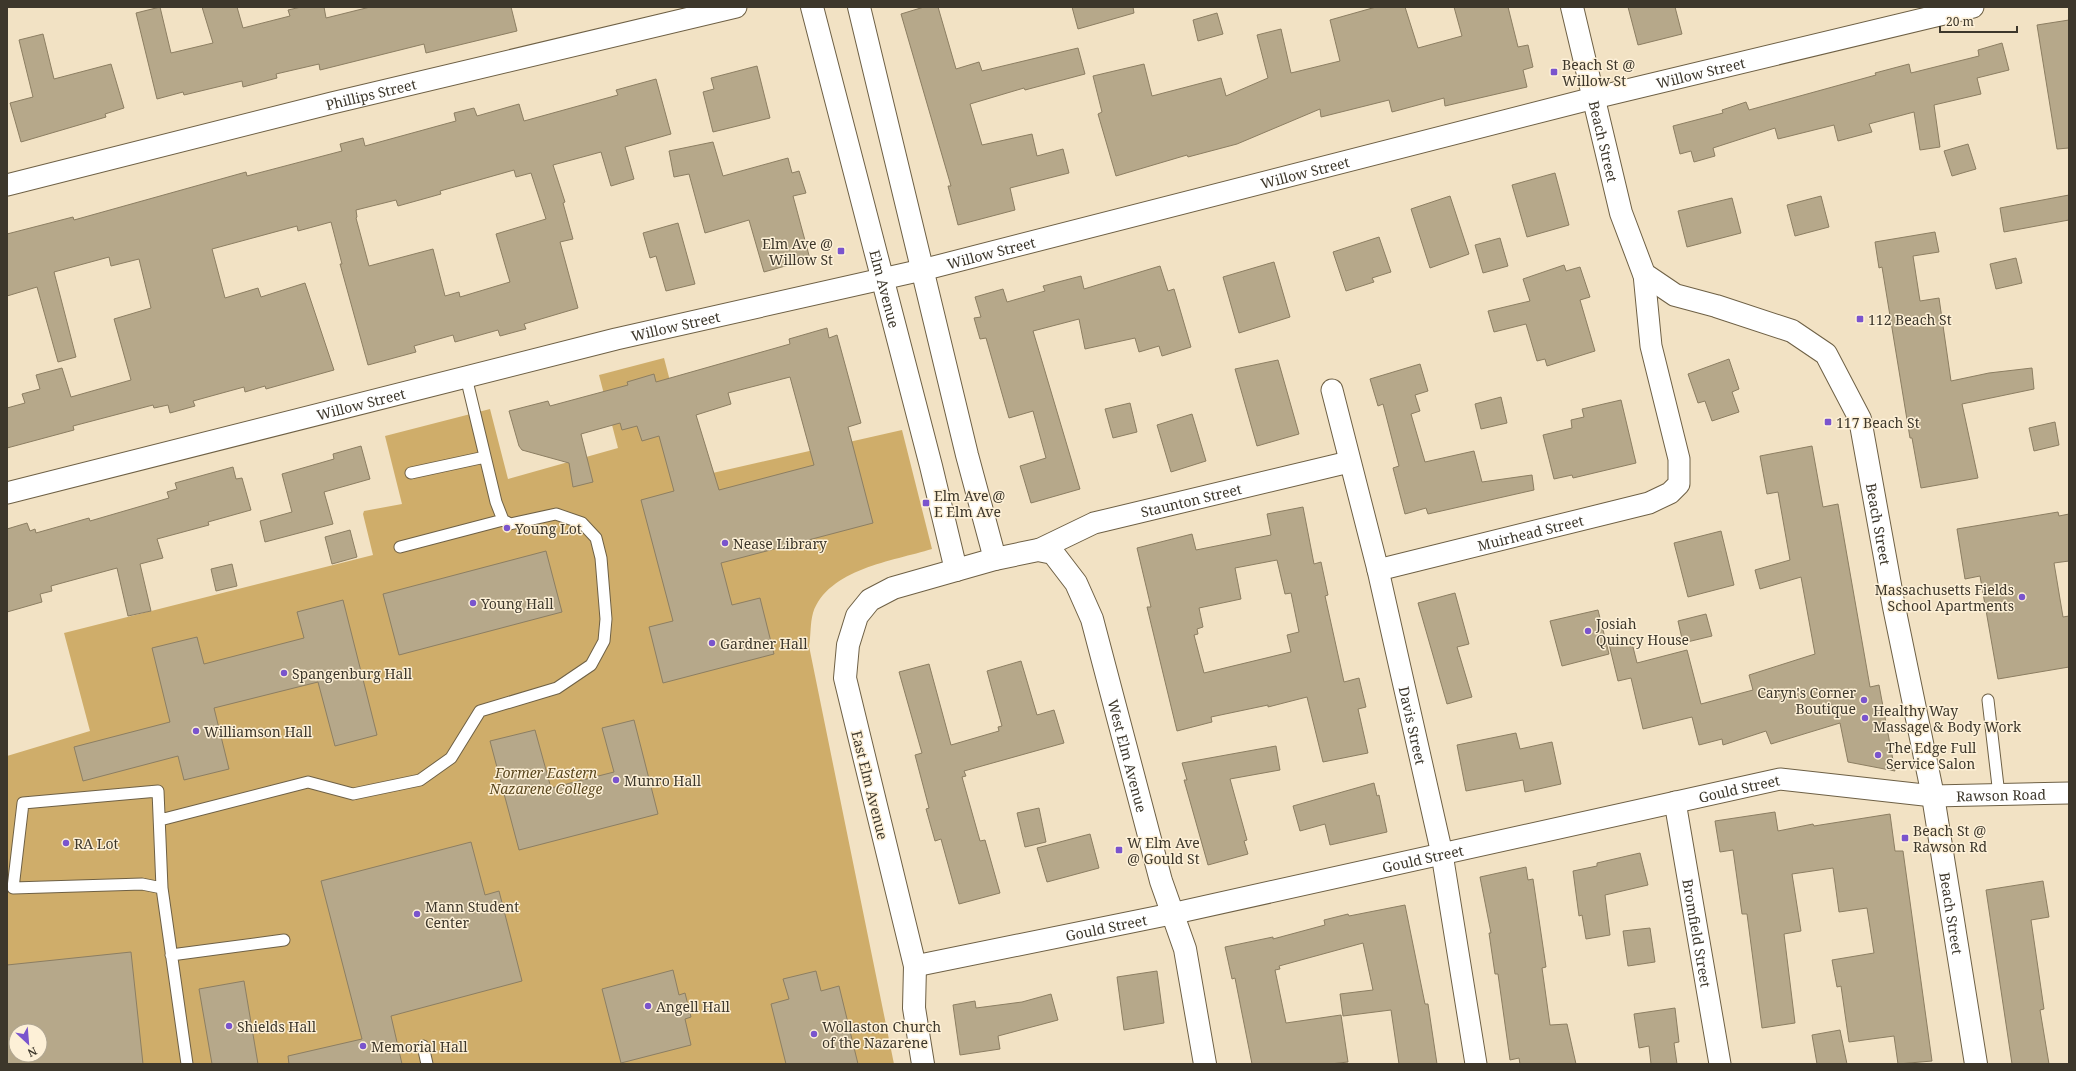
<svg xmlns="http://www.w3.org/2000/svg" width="2076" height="1071" viewBox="0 0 2076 1071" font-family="'Noto Serif',serif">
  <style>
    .green { fill: #cfad6a; fill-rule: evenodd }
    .building { fill: #b6a88a; stroke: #8c7e62; fill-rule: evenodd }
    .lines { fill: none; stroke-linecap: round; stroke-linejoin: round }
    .lane-casing { stroke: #6e6045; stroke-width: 13 }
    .street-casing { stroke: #6e6045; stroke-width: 23 }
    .secondary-casing { stroke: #6e6045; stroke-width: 24 }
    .lane { stroke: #fff; stroke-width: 11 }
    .street { stroke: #fff; stroke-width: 21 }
    .secondary { stroke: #fff; stroke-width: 22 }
    .poi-dot { fill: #7a54cd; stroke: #fdf0d7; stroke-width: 1.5 }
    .labels { text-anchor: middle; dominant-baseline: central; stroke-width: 3; stroke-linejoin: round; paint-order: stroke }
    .poi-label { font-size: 14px; fill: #3d372b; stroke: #fdf0d7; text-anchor: start }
    .street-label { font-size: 14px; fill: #3d372b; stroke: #fdf0d7 }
    .park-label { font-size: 14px; font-style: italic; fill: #5b481f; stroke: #fdf0d7 }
  </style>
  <rect width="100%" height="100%" fill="#f2e2c4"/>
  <path class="green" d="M 664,358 L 695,477 L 902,430 L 932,549 C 893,561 828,569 813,613 C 810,623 811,636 809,646 L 894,1064 L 7,1064 L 7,756 L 90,731 L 64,633 L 373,555 L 363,514 L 364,511 L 402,504 L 385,436 L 490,409 L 508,479 L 618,448 L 599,375 ZM 16,1031 L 40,1031 L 40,1055 L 16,1055 Z"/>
  <path class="building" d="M 160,7 L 171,53 L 213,43 L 202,7 L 237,7 L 243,28 L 290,16 L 288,10 L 301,7 L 324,7 L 326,18 L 370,7 L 511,7 L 517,31 L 426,53 L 424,44 L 320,70 L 319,64 L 276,74 L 277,78 L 243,87 L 242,81 L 184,95 L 183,92 L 157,99 L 136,13 Z
    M 924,7 L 938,7 L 956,69 L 979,62 L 982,71 L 1078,48 L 1085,74 L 1025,90 L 1024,88 L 970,104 L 982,145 L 1032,134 L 1037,156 L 1063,149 L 1069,173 L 1010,188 L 1015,210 L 958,225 L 948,186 L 951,186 L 901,14 Z
    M 1072,7 L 1133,7 L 1134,13 L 1078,29 Z
    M 1376,7 L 1405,7 L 1418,48 L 1462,36 L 1454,7 L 1508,7 L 1518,47 L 1528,45 L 1533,67 L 1523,70 L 1527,87 L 1445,106 L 1444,98 L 1392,112 L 1389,100 L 1321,117 L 1320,109 L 1237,144 L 1188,157 L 1187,155 L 1116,176 L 1098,114 L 1102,112 L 1093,76 L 1144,64 L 1152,96 L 1221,78 L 1226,96 L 1268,78 L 1257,35 L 1281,29 L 1291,73 L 1340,61 L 1330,20 Z
    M 1628,7 L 1675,7 L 1682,34 L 1638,45 Z
    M 1217,13 L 1223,34 L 1198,41 L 1193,20 Z
    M 2069,20 L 2069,148 L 2057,149 L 2037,25 Z
    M 43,34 L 54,79 L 111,64 L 124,108 L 105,114 L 106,117 L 21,142 L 10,103 L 33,97 L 19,40 Z
    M 2002,43 L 2009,70 L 1977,78 L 1981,94 L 1934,105 L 1940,147 L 1920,150 L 1914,112 L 1869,124 L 1872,132 L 1838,141 L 1834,125 L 1778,139 L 1775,128 L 1713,148 L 1715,156 L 1694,162 L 1691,151 L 1680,154 L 1673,126 L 1723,113 L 1722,110 L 1746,102 L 1749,110 L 1876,75 L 1875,73 L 1909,64 L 1911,73 L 1979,56 L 1978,50 Z
    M 757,66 L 770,118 L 713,132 L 703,92 L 714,89 L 711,78 Z
    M 656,79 L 671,134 L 625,147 L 634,179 L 611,186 L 601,152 L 553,165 L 565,202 L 563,203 L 573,239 L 560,242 L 578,308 L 524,324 L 526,329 L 500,336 L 498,330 L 455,342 L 453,335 L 414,346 L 416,352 L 368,365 L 340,264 L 342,264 L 331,222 L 298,231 L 297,226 L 212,249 L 225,298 L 258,288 L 261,297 L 305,283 L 334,370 L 266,389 L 265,386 L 245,392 L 244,387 L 193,401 L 195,406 L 170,413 L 168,405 L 154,408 L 153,405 L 73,426 L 74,430 L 7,448 L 7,408 L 25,403 L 22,394 L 40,389 L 36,375 L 62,368 L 71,397 L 131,380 L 114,319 L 151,308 L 139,259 L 111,266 L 109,257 L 54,272 L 76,357 L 58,362 L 37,287 L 7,296 L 7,234 L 73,217 L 74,220 L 246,172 L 247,176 L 342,151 L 340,144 L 363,138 L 365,146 L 456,121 L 454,113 L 474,108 L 477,116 L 519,104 L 524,121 L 618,95 L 616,90 ZM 514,170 L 516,177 L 531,173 L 546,219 L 496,234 L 510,282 L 460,297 L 459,292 L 445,296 L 433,249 L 369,266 L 356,218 L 357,217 L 356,210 L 396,200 L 398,206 L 441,194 L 440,191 Z
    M 713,142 L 723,176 L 788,158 L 792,173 L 799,171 L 806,193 L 793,196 L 810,259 L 764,272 L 749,220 L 705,233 L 689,174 L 674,177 L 669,151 Z
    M 1968,144 L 1976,169 L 1952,176 L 1944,151 Z
    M 1555,173 L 1569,225 L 1527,237 L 1512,185 Z
    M 2069,195 L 2069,220 L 2004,232 L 2000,208 Z
    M 1450,196 L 1469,254 L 1430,268 L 1411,209 Z
    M 1821,196 L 1829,227 L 1795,236 L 1787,205 Z
    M 1732,198 L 1741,233 L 1687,247 L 1678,211 Z
    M 678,223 L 695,284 L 666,291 L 656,256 L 650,258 L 643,233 Z
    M 1935,232 L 1939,252 L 1913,256 L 1920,301 L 1939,298 L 1951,381 L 1989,373 L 2032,368 L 2034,389 L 1962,404 L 1978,478 L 1921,488 L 1912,438 L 1910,438 L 1882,267 L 1879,268 L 1875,242 Z
    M 1379,237 L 1391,272 L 1372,278 L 1374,282 L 1346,291 L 1333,252 Z
    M 1500,238 L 1508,266 L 1483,273 L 1475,245 Z
    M 2016,258 L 2022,283 L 1996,289 L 1990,264 Z
    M 1274,262 L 1290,317 L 1239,333 L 1223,277 Z
    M 1564,265 L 1566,271 L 1580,267 L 1590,297 L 1580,300 L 1595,351 L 1547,366 L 1545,359 L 1537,361 L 1526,324 L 1494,332 L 1488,311 L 1530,301 L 1523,279 Z
    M 1160,266 L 1168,291 L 1174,289 L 1191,347 L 1162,356 L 1159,346 L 1139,352 L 1135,338 L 1085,349 L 1079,319 L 1033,331 L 1080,489 L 1031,503 L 1020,466 L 1046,458 L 1033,411 L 1009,418 L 986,338 L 980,339 L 974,318 L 981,317 L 975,297 L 1003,289 L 1007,302 L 1045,291 L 1043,286 L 1081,276 L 1084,289 Z
    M 827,328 L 829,338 L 837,335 L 861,423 L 848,427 L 873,523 L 721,563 L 732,605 L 760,598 L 774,654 L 663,683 L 649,627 L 673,621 L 641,500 L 674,491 L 659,436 L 642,441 L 637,426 L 622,430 L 620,423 L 581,434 L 593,482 L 573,487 L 569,463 L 522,450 L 519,446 L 509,411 L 548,401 L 550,406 L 628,385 L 627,382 L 654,374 L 656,382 L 790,344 L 789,339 ZM 790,377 L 814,465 L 719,490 L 696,415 L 731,404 L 728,393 Z
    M 1729,359 L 1739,389 L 1732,392 L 1739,412 L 1712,421 L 1705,401 L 1698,403 L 1688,374 Z
    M 1278,360 L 1299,434 L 1257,446 L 1235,369 Z
    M 1420,364 L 1428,391 L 1415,395 L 1420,411 L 1411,414 L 1425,462 L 1474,451 L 1482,482 L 1532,475 L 1534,490 L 1428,514 L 1426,508 L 1405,514 L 1393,468 L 1399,466 L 1383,404 L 1378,406 L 1370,379 Z
    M 1501,397 L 1507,423 L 1481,429 L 1475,404 Z
    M 1621,400 L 1636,463 L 1573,478 L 1572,475 L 1554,479 L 1543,435 L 1572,428 L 1571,420 L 1584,417 L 1582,409 Z
    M 1130,403 L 1137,432 L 1113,438 L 1105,409 Z
    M 1192,414 L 1206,461 L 1171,472 L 1157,425 Z
    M 2055,422 L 2059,445 L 2034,451 L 2029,428 Z
    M 361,446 L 370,479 L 324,492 L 333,524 L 265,542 L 260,521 L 292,512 L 282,474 L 334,459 L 333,454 Z
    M 1812,446 L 1823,507 L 1838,504 L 1870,687 L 1879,685 L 1895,771 L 1848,762 L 1840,723 L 1771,744 L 1766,731 L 1723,745 L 1722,739 L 1699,745 L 1692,717 L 1643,729 L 1631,678 L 1618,681 L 1609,644 L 1631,639 L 1637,663 L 1687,650 L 1701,704 L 1753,690 L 1749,675 L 1815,654 L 1801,577 L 1760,589 L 1755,570 L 1790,560 L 1778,492 L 1767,494 L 1760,456 Z
    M 233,467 L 236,479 L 242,478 L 251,510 L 208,522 L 209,525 L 157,539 L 163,558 L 140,564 L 151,611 L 128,616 L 117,568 L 51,586 L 52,591 L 40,594 L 42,602 L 7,612 L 7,529 L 27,523 L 30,531 L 35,529 L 36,533 L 89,518 L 90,521 L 169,498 L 167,492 L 177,489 L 175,483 Z
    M 1303,507 L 1314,564 L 1321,562 L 1328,595 L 1325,596 L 1344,682 L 1359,678 L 1366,707 L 1358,709 L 1368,753 L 1323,762 L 1307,697 L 1268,707 L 1268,705 L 1211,717 L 1212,722 L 1177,731 L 1147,607 L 1151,607 L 1137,548 L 1192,534 L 1196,550 L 1271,535 L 1267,514 ZM 1277,560 L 1285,594 L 1291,593 L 1299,632 L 1287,635 L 1291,652 L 1204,673 L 1194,635 L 1198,634 L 1197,629 L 1203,627 L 1199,608 L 1241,599 L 1235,568 Z
    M 2058,512 L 2059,516 L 2069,514 L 2069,561 L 2054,563 L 2063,617 L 2069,616 L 2069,667 L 1998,679 L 1980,576 L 1965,579 L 1957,529 Z
    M 350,530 L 357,557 L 332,564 L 325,537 Z
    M 1721,531 L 1734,585 L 1688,597 L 1674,543 Z
    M 546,551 L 562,612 L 399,655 L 383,594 Z
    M 232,564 L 237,586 L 216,591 L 211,569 Z
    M 1455,593 L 1469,644 L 1457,647 L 1472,697 L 1447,704 L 1418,603 Z
    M 343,600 L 377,735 L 335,746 L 318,682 L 214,708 L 229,769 L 184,780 L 178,756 L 83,781 L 74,747 L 170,722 L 152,648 L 197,637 L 204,664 L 304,638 L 297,612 Z
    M 1598,610 L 1609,654 L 1562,666 L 1550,621 Z
    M 1706,614 L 1712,636 L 1683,643 L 1678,621 Z
    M 1021,661 L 1037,715 L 1054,710 L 1064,743 L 964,771 L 966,776 L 962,777 L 980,841 L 985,840 L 1000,893 L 959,904 L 941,839 L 935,841 L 926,809 L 929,808 L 915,755 L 922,753 L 899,672 L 929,664 L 951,745 L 999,731 L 998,727 L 1002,726 L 987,671 Z
    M 634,720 L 658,814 L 519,850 L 490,741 L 535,730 L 551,788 L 614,772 L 602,728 Z
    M 1516,733 L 1520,749 L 1552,742 L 1561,784 L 1525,792 L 1523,780 L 1466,791 L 1457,745 Z
    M 1276,746 L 1280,770 L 1230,779 L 1247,840 L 1244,841 L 1248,854 L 1208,865 L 1184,780 L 1187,780 L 1182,763 Z
    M 1374,783 L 1377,796 L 1379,795 L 1387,832 L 1330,845 L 1325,824 L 1300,831 L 1293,806 Z
    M 1039,808 L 1046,842 L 1025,847 L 1017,813 Z
    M 1775,812 L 1778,831 L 1813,824 L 1814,826 L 1890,814 L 1895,851 L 1903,851 L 1932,1061 L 1898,1064 L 1894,1036 L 1849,1042 L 1841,986 L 1837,987 L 1832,960 L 1874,953 L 1867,908 L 1839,912 L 1833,868 L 1792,874 L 1801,931 L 1784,934 L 1795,1023 L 1762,1028 L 1747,914 L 1742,914 L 1733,850 L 1720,852 L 1715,821 Z
    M 1090,834 L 1099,868 L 1047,882 L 1037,848 Z
    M 471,842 L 485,895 L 499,891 L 522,981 L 391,1016 L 402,1064 L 289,1064 L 288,1056 L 362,1039 L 321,881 Z
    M 1640,853 L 1648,885 L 1605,895 L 1610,935 L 1586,939 L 1582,915 L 1579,916 L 1573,871 L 1597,866 L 1597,863 Z
    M 1526,867 L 1528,880 L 1533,879 L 1546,967 L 1542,968 L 1550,1025 L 1567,1024 L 1576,1064 L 1520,1064 L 1519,1058 L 1510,1060 L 1498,974 L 1495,974 L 1489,933 L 1491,933 L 1480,877 Z
    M 2043,881 L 2049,917 L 2031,920 L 2044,1009 L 2040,1010 L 2049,1064 L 2012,1064 L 1986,890 Z
    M 1405,905 L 1425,1004 L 1428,1004 L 1437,1064 L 1399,1064 L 1391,1010 L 1343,1016 L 1340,994 L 1373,990 L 1363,943 L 1279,966 L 1280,969 L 1275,970 L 1286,1023 L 1341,1015 L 1348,1062 L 1330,1064 L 1252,1064 L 1235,978 L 1232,979 L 1225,947 L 1273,937 L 1273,939 L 1325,925 L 1324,920 L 1348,914 L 1349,916 Z
    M 1650,928 L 1655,962 L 1628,966 L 1623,931 Z
    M 131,952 L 143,1064 L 7,1064 L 7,965 ZM 16,1031 L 40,1031 L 40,1055 L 16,1055 Z
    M 673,970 L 679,995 L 685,993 L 691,1017 L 685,1019 L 691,1045 L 621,1063 L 602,989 Z
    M 816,971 L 821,991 L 839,986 L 858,1064 L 786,1064 L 771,1004 L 789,999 L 783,979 Z
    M 1157,971 L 1164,1023 L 1124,1030 L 1117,977 Z
    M 244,981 L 258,1064 L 212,1064 L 199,989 Z
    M 1051,994 L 1058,1020 L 998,1036 L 1000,1049 L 960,1055 L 953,1005 L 975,1001 L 976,1008 L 1022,1002 Z
    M 1675,1008 L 1679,1042 L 1674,1043 L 1677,1064 L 1651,1064 L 1649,1046 L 1639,1048 L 1634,1014 Z
    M 1840,1030 L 1847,1064 L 1817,1064 L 1812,1035 Z"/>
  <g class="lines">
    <defs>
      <path id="lane" d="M 411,473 L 485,457
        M 400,547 L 503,520
        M 1988,700 L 1999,795
        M 160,820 L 308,782 L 353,794 L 420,780 L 451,758 L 480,711 L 557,688 L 591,665 L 604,641 L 606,619 L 601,558 L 596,538 L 582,523 L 556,514 L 510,524 L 503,520 L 496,502 L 466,377
        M 162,888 L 142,884 L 13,888 L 23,803 L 158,791 L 162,888 L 187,1064
        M 171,955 L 284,940
        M 423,1046 L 427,1064"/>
      <g id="street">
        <path id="s1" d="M 7,185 L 332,103 L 736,7"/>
        <path id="s2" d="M 1332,390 L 1378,570 L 1442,854 L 1476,1064"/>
        <path id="s3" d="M 7,493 L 616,339 L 922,270 L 1594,98 L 1973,7"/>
        <path id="s4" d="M 1038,550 L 1094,523 L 1349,462"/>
        <path id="s5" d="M 1378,570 L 1649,503 L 1670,493 L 1679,484 L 1679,459 L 1651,346 L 1644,274"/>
        <path id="s6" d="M 1675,802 L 1720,1064"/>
        <path id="s7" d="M 915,966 L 1171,914 L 1780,779 L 1933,796 L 2069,793"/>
      </g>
      <g id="secondary">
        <path id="s8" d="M 812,7 L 931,466 L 956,570"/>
        <path d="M 859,7 L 967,455 L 995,559"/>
        <path id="s9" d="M 1572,7 L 1621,213 L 1644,274 L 1675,295 L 1716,306 L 1792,331 L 1826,354 L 1860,419 L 1894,607 L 1933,796 L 1976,1064"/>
        <path id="s10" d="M 923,1064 L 914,1008 L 915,966 L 845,678 L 848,645 L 857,616 L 870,600 L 893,588 L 995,559 L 1038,550 L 1053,553 L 1076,583 L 1092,619 L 1161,881 L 1185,949 L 1205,1064"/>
      </g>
    </defs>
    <use href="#lane" class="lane-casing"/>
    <use href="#street" class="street-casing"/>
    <use href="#secondary" class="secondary-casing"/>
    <use href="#lane" class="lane"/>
    <use href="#street" class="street"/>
    <use href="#secondary" class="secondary"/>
  </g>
  <g class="poi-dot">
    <rect x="1550" y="68" width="8" height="8" rx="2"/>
    <rect x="837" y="247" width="8" height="8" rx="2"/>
    <rect x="1856" y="315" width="8" height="8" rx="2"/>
    <rect x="1824" y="418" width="8" height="8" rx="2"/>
    <rect x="922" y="499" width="8" height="8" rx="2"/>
    <circle cx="507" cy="528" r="4"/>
    <circle cx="725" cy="543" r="4"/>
    <circle cx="2022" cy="597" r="4"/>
    <circle cx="473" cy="603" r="4"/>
    <circle cx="1588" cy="631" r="4"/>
    <circle cx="712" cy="643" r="4"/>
    <circle cx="284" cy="673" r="4"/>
    <circle cx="1864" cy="700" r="4"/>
    <circle cx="1865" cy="718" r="4"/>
    <circle cx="196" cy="731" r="4"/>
    <circle cx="1878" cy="755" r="4"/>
    <circle cx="616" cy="780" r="4"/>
    <rect x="1901" y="834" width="8" height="8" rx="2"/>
    <circle cx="66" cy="843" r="4"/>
    <rect x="1115" y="846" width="8" height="8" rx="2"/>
    <circle cx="417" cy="914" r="4"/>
    <circle cx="648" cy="1006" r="4"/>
    <circle cx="229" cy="1026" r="4"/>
    <circle cx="814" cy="1034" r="4"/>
    <circle cx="363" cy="1046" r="4"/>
  </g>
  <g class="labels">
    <g class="poi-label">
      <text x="1562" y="64">Beach St @<tspan x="1562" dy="16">Willow St</tspan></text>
      <text x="833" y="243" text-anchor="end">Elm Ave @<tspan x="833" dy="16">Willow St</tspan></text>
      <text x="1868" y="319">112 Beach St</text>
      <text x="1836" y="422">117 Beach St</text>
      <text x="934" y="495">Elm Ave @<tspan x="934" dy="16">E Elm Ave</tspan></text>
      <text x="515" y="528">Young Lot</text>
      <text x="733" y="543">Nease Library</text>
      <text x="2014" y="589" text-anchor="end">Massachusetts Fields<tspan x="2014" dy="16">School Apartments</tspan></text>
      <text x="481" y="603">Young Hall</text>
      <text x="1596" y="623">Josiah<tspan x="1596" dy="16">Quincy House</tspan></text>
      <text x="720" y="643">Gardner Hall</text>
      <text x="292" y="673">Spangenburg Hall</text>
      <text x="1856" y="692" text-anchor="end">Caryn's Corner<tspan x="1856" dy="16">Boutique</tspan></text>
      <text x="1873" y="710">Healthy Way<tspan x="1873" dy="16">Massage &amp; Body Work</tspan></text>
      <text x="204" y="731">Williamson Hall</text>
      <text x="1886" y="747">The Edge Full<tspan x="1886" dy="16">Service Salon</tspan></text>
      <text x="624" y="780">Munro Hall</text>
      <text x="1913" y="830">Beach St @<tspan x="1913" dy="16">Rawson Rd</tspan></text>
      <text x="1127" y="842">W Elm Ave<tspan x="1127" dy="16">@ Gould St</tspan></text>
      <text x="74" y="843">RA Lot</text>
      <text x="425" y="906">Mann Student<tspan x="425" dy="16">Center</tspan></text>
      <text x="656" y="1006">Angell Hall</text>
      <text x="237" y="1026">Shields Hall</text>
      <text x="822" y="1026">Wollaston Church<tspan x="822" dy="16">of the Nazarene</tspan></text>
      <text x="371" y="1046">Memorial Hall</text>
    </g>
    <g class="street-label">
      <text stroke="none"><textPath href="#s3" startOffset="1745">Willow Street</textPath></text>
      <text stroke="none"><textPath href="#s1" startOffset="375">Phillips Street</textPath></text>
      <text stroke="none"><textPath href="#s9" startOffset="138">Beach Street</textPath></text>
      <text stroke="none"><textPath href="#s3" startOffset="1337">Willow Street</textPath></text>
      <text stroke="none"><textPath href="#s3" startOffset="1013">Willow Street</textPath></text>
      <text stroke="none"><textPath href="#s8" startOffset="291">Elm Avenue</textPath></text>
      <text stroke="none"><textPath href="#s3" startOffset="689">Willow Street</textPath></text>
      <text stroke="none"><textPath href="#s3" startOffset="365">Willow Street</textPath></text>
      <text stroke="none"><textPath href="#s4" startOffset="162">Staunton Street</textPath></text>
      <text stroke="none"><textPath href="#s9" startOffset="658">Beach Street</textPath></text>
      <text stroke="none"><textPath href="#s5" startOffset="157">Muirhead Street</textPath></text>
      <text stroke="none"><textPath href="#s2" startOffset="345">Davis Street</textPath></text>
      <text stroke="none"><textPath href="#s10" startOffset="889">West Elm Avenue</textPath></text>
      <text transform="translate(870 785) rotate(76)">East Elm Avenue</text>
      <text stroke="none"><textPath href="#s7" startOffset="843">Gould Street</textPath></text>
      <text stroke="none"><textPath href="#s7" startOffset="1107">Rawson Road</textPath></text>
      <text stroke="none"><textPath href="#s7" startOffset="519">Gould Street</textPath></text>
      <text stroke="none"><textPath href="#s9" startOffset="1054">Beach Street</textPath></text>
      <text stroke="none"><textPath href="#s7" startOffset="195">Gould Street</textPath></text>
      <text stroke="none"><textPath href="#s6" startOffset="133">Bromfield Street</textPath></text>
    </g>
    <g class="park-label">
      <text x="546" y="772">Former Eastern<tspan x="546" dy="16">Nazarene College</tspan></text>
    </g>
  </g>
  <rect width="2076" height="1071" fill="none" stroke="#3d372b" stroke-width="16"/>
  <g transform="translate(28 1043) rotate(154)"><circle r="19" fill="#fdf0d7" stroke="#b0a692"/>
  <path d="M0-3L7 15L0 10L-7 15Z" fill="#7a54cd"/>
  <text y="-6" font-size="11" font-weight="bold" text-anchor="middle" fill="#3d372b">N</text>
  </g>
  <path d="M1940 26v6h77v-6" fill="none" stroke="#3d372b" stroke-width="2"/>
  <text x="1946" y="26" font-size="12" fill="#3d372b" stroke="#fdf0d7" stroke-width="3" paint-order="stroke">20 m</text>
</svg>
